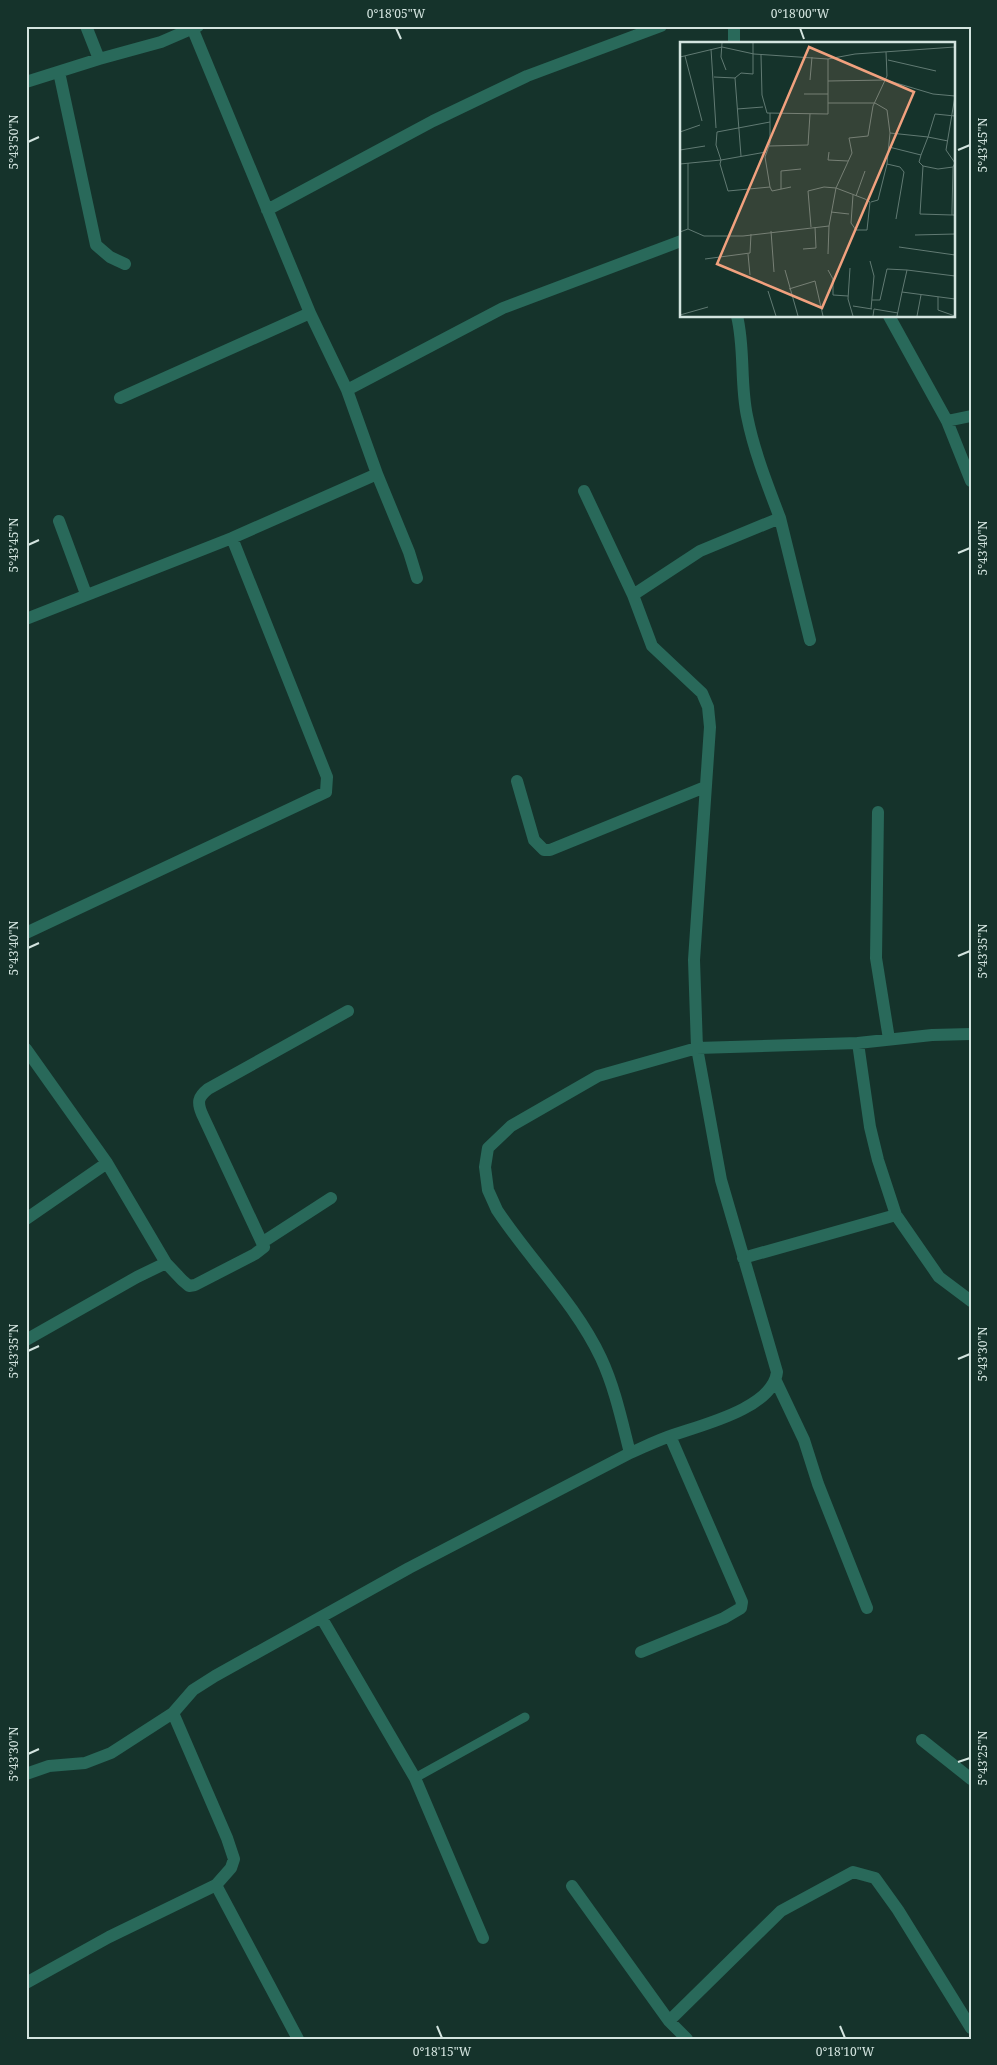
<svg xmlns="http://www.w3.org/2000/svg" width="997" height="2065" viewBox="0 0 997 2065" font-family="'Noto Serif',serif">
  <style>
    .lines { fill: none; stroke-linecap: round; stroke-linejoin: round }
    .lane { stroke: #29695a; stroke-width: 9 }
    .street { stroke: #29695a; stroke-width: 12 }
    .ticks { fill: none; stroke: #d3e4df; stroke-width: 2 }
    .inset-road { fill: none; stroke: #617a73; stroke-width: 1 }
    .view { fill: #f1a17e; fill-opacity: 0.15; stroke: #f1a17e; stroke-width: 2.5 }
    .inset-edge { fill: none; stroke: #d3e4df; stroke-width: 2.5 }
    .neatline { fill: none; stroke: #d3e4df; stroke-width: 2 }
    .ticks-label { font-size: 12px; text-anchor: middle; fill: #d3e4df }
  </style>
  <rect width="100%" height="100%" fill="#15332b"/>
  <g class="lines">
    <path class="lane" d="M 415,1778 L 525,1717"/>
    <path class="street" d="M 86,26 L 99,59
      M 734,44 L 734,26
      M 59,72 L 96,245 L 110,257 L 125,264
      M 26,82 L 99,59 L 161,42 L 198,26
      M 267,210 L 433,121 L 527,76 L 661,26
      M 889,316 L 947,421 L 971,481
      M 347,390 L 503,308 L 681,241
      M 120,398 L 310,313
      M 947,421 L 971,416
      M 377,474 L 409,552 L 417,578
      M 584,491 L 633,595
      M 780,518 L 810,640
      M 59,521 L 86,594
      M 26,619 L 232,538 L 377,474 L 347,390 L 310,313 L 193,30
      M 517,781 L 534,840 L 544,850 L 550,850 L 705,787
      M 878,812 L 876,958 L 889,1039
      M 26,933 L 326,792 L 327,777 L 232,538
      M 858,1043 L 870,1127 L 878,1160 L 896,1215 L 939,1277 L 971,1301
      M 26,1049 L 107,1163 L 166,1263 L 182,1280 L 189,1286 L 195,1285 L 255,1254 L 264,1247 L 202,1114 C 197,1102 198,1097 208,1089 L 348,1011
      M 26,1219 L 107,1163
      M 263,1242 L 331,1198
      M 743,1258 L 896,1215
      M 26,1340 L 137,1277 L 166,1263
      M 776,1381 L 804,1440 L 818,1484 L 867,1608
      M 630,1453 C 622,1422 615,1388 601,1358 C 575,1303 530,1260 497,1210 L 488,1190 L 485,1167 L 488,1148 L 511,1126 L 598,1076 L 697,1048 L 858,1043 L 932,1035 L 971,1034
      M 321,1617 L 415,1778 L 483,1938
      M 641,1652 L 724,1618 L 741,1608 L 742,1602 L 670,1436
      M 922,1740 L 971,1779
      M 26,1774 L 49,1766 L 85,1763 L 111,1753 L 173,1713 L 193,1690 L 215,1676 L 409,1568 L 630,1453 C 644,1447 658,1440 673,1435 C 702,1425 773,1408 777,1372 L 721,1180 L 697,1048 L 694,960 L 710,727 L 708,707 L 702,693 L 652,646 L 633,595 L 700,551 L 780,518 C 767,484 754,451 747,416 C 740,383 745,349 737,316
      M 216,1885 L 298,2039
      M 572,1886 L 669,2021 L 687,2039
      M 26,1983 L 109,1937 L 216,1885 L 231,1868 L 234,1859 L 227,1838 L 173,1713
      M 669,2021 L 781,1911 L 853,1872 L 875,1878 L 898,1910 L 971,2028"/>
  </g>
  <path class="ticks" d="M 396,28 L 401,39M 800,28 L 804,39M 28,142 L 39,137M 958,150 L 970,145M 28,545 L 39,540M 958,553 L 970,548M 28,948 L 39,943M 958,956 L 970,951M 28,1351 L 39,1346M 958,1359 L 970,1354M 28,1754 L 39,1749M 958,1762 L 970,1758M 437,2026 L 442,2038M 840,2026 L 845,2038"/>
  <g transform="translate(680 42)">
    <rect width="275" height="275" fill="#15332b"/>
    <path class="inset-road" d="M 42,1 L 41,15 L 46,28M 31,7 L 36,86M 81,13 L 82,53 L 87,71 L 148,72 L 148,17M 5,14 L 22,79M 0,15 L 42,5 L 74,12 L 148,17 L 175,12 L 275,5M 208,18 L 256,29M 34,35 L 55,36M 130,38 L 132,15M 148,39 L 206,38 L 253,52 L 275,54M 124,52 L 148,52M 148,61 L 195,61 L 207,68 L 210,91 L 207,122 L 198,158 L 191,160M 57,67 L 83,65M 90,71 L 90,101 L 85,115 L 90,145 L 92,149 L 111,145M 0,90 L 20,83M 210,91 L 248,95 L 255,72 L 275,74M 89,104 L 128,103 L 130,72M 209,105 L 241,113 L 248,95 L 268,99M 0,108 L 25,104M 86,110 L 41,118 L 40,122 L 48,149 L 90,145M 149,110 L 148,118 L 168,119M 241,113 L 239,120 L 243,124 L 240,172 L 272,173M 61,114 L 55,36 L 61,31 L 73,32 L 73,1M 0,122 L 41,118 L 36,103 L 37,90 L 90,80M 207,122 L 220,125 L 224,130 L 216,177M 243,124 L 258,127 L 273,125 L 275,121 L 266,108 L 275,54M 273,125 L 272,168 L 272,173 L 275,173M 101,147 L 101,129 L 121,127M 176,154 L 185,129M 151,170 L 169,172M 131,185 L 128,149 L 144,145 L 156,146 L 185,157 L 190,160 L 187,188 L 176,188 L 171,181 L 173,153M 8,187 L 8,121M 91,189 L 94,230M 0,190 L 8,187 L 24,194 L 63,194 L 149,184 L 156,146 L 172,111 L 169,96 L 188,94 L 193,64 L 207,34 L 206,10M 235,193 L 275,192M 219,205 L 275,213M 123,207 L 136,206 L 135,185M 68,212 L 70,233M 148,212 L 149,184M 25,217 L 70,211 L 71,192M 190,219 L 194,234 L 191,267M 170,226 L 168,257 L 173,274M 105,228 L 118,274M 148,228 L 153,237 L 153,253 L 168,254M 109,247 L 135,239 L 143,274M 88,249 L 96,274M 222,250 L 227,228 L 275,234M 258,255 L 258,268 L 275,274M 192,258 L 200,258 L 207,227 L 227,228M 173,264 L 192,267M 0,273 L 28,265M 193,274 L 194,267 L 218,271M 217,274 L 222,250 L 275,257M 237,274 L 241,253"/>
    <path class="view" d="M 129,5 L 234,50 L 142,266 L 37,222 Z"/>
    <rect width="275" height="275" class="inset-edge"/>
  </g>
  <rect width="997" height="2065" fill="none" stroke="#15332b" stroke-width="55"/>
  <rect x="28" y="28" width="942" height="2010" class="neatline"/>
  <g class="ticks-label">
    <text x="396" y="18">0°18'05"W</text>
    <text x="800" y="18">0°18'00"W</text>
    <text transform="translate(14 142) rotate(-90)" y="4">5°43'50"N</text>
    <text transform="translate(983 145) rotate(-90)" y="4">5°43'45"N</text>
    <text transform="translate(14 545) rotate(-90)" y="4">5°43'45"N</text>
    <text transform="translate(983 548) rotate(-90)" y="4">5°43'40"N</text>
    <text transform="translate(14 948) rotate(-90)" y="4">5°43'40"N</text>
    <text transform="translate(983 951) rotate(-90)" y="4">5°43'35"N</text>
    <text transform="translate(14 1351) rotate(-90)" y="4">5°43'35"N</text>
    <text transform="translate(983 1354) rotate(-90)" y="4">5°43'30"N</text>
    <text transform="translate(14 1754) rotate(-90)" y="4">5°43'30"N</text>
    <text transform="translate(983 1758) rotate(-90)" y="4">5°43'25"N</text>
    <text x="442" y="2056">0°18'15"W</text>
    <text x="845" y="2056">0°18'10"W</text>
  </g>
</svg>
